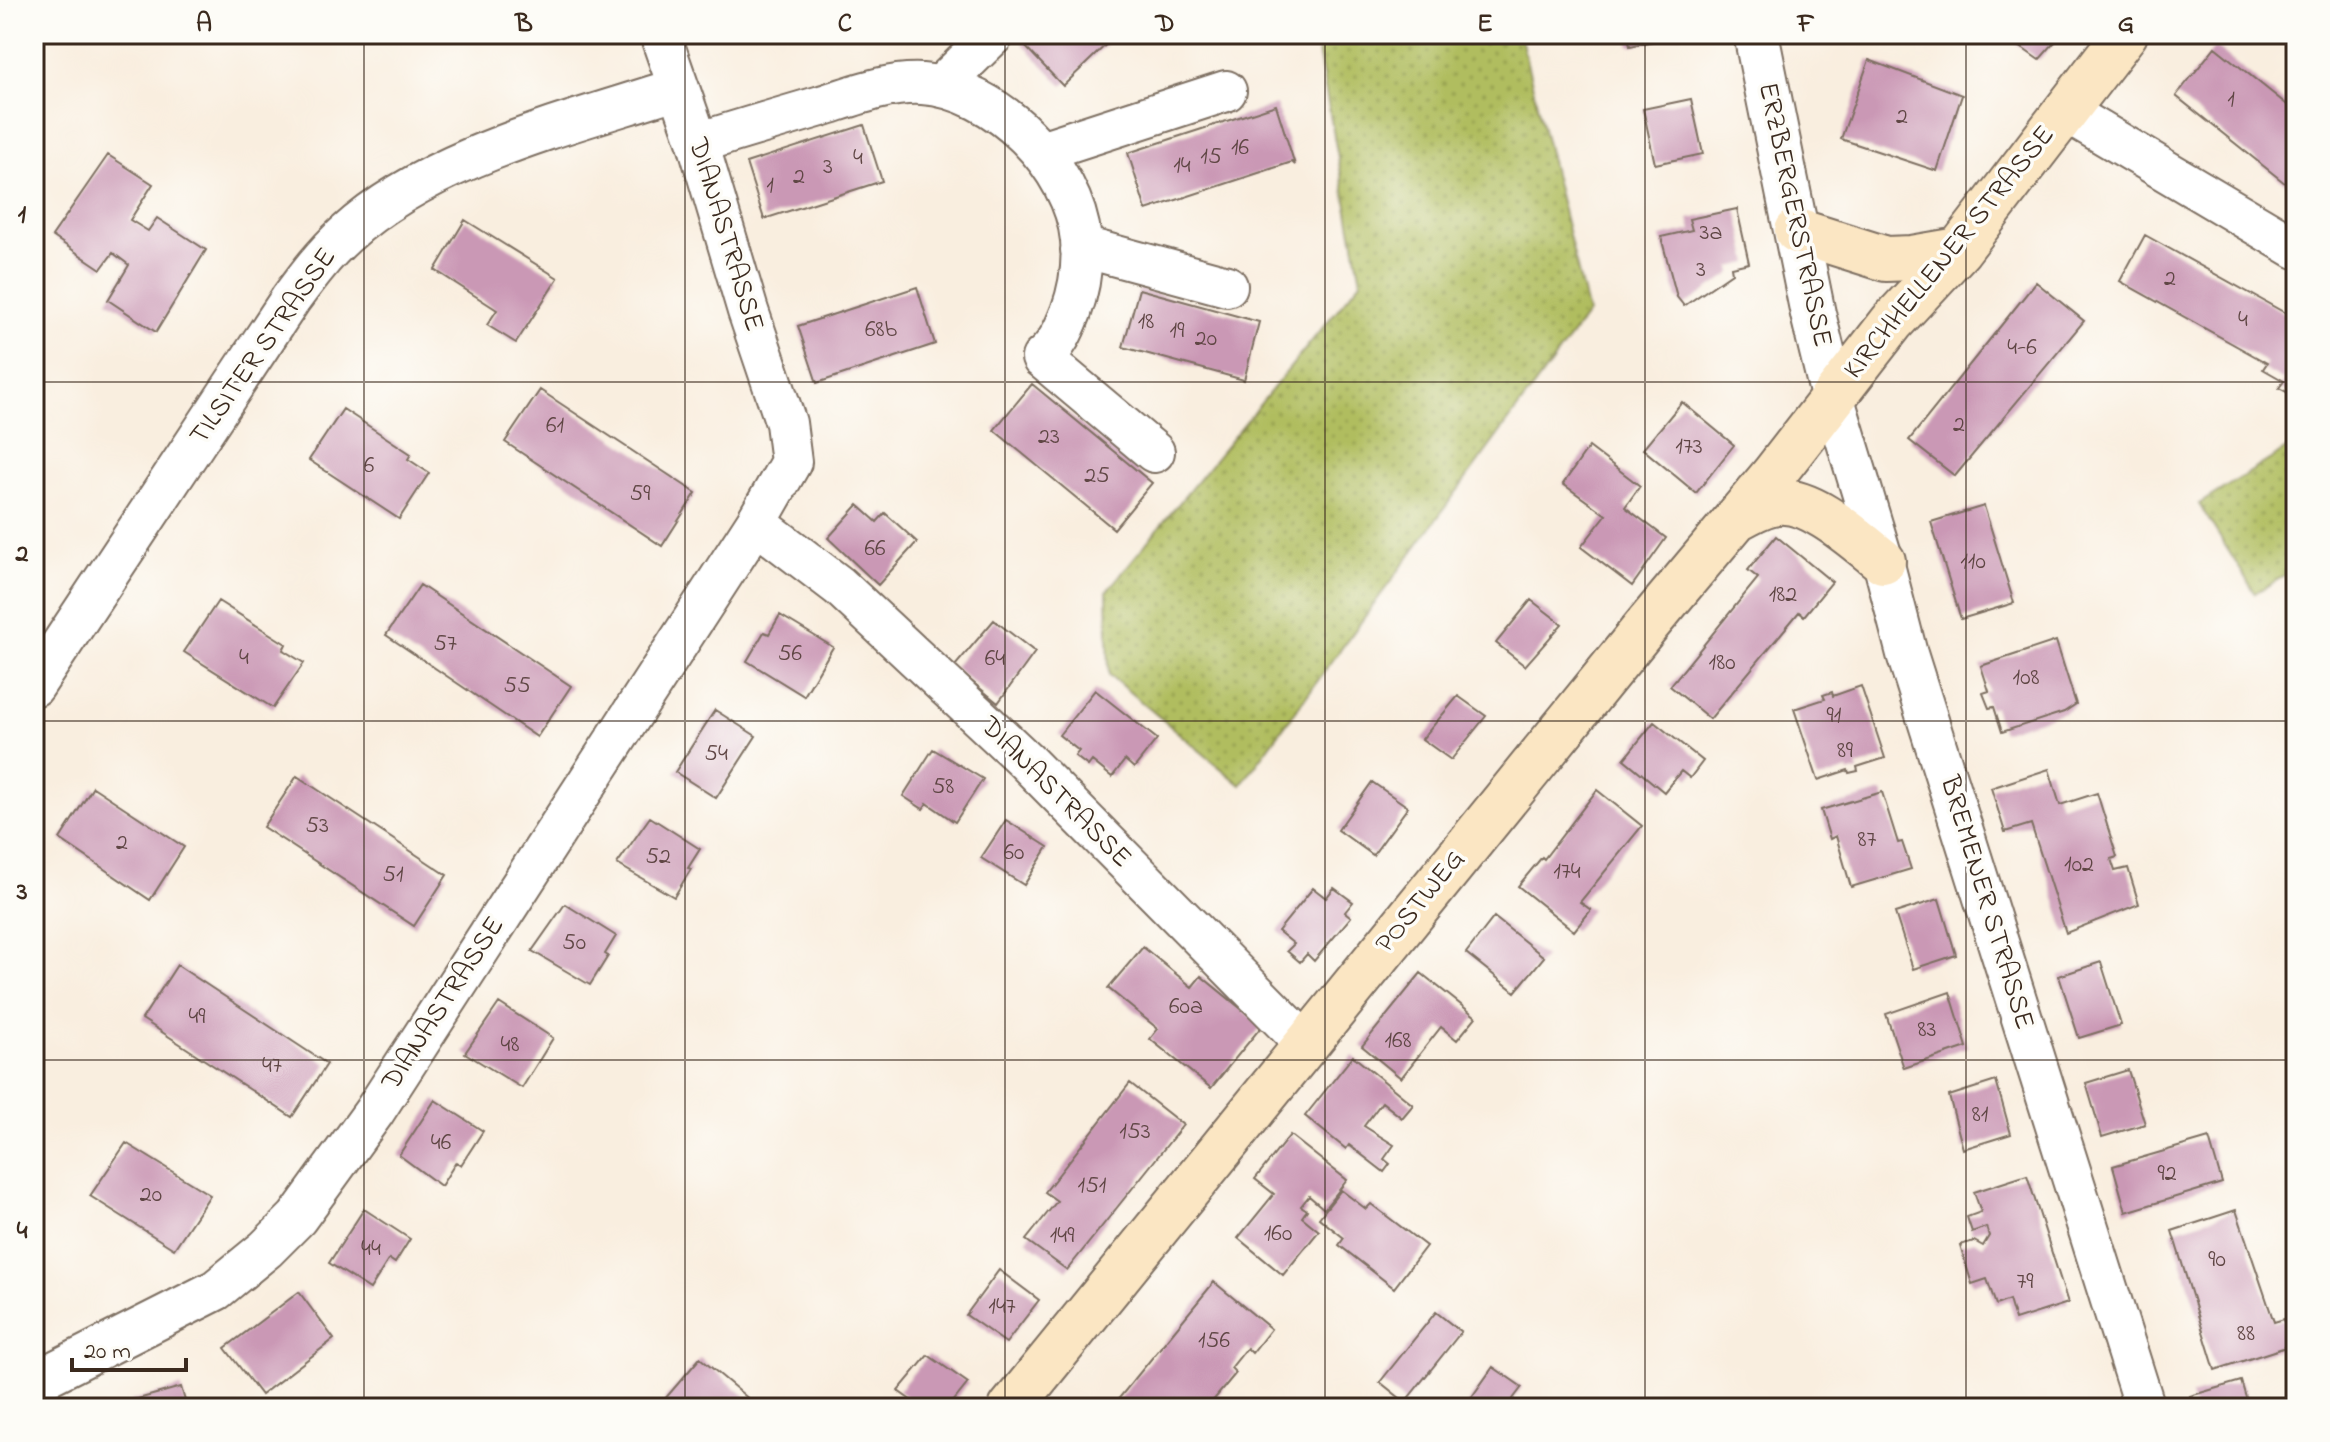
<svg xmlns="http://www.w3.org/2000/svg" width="2330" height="1442" font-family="'Indie Flower',sans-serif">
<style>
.grass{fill:url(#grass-dots);stroke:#76743e;stroke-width:2}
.building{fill:#ca98b5}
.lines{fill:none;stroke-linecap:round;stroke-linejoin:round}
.minor-casing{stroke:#7e6f62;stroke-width:44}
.tertiary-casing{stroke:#7e6f62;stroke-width:48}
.secondary-casing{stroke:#7e6f62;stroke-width:48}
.minor{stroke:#fff;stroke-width:40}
.tertiary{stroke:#fff;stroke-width:44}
.secondary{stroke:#fbe6c3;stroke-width:44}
.grid{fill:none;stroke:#3b2a1e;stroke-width:2;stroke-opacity:0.55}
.labels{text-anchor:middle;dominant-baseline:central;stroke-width:7;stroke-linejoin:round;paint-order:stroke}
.number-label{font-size:24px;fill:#5f4644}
.street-label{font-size:28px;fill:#3b2a1e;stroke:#fdfcf7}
.neatline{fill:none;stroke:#3b2a1e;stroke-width:3}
.grid-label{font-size:26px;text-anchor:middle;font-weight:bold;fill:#3b2a1e}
</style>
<defs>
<pattern id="grass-dots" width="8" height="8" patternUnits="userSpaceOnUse" patternTransform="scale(2)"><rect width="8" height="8" fill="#b0bd5f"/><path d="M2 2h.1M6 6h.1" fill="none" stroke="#909a4e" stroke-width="1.8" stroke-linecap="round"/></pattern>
</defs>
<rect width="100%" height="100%" fill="#fdfcf7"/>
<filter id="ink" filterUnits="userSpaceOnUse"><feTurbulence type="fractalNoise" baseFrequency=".0125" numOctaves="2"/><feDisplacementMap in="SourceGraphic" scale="16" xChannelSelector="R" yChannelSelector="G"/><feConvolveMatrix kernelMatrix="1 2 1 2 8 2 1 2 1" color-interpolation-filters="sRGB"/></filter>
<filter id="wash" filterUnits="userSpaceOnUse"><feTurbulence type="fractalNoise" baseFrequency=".006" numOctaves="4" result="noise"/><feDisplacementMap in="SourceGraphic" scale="32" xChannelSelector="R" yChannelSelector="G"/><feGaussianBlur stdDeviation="1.8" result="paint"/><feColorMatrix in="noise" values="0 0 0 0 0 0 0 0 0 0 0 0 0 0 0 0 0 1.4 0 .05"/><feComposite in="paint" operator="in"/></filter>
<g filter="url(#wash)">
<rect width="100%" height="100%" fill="#f9eedf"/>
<path class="grass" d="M 1315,34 L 1520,34 L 1588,313 L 1241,785 L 1109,675 L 1107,591 L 1361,281 Z
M 2296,443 L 2296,569 L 2255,593 L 2199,504 Z"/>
<g id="blocks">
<path class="building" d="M 1031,34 L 1117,34 L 1063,86 L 1022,43 Z
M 1628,34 L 1681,34 L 1681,35 L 1630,46 Z
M 2002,34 L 2062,34 L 2039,60 Z
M 2215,47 L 2296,112 L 2296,192 L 2176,96 Z
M 1869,60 L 1962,95 L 1937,171 L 1841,139 Z
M 1691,99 L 1703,154 L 1655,164 L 1643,109 Z
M 1276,105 L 1295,165 L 1292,162 L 1146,210 L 1128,153 Z
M 864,125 L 882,181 L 764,219 L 746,163 Z
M 108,155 L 153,184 L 130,220 L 148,231 L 157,218 L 206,250 L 156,332 L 108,300 L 129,265 L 113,253 L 101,269 L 52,236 Z
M 1737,209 L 1749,263 L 1731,267 L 1732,273 L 1684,306 L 1677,297 L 1661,237 L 1692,230 L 1689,219 Z
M 465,220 L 558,278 L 516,343 L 487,325 L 497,310 L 435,270 Z
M 2145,235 L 2296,319 L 2296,397 L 2279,388 L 2284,381 L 2263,369 L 2267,363 L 2120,281 Z
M 2036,282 L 2084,321 L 1955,476 L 1909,440 Z
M 917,287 L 935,344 L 817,383 L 798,326 Z
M 1139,289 L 1259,322 L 1244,380 L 1123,347 Z
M 1032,384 L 1152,483 L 1114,529 L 994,430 Z
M 540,390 L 696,493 L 662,546 L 505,442 Z
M 1682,402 L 1734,445 L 1696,493 L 1643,449 Z
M 343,409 L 411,454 L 408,459 L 429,473 L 399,519 L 309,460 Z
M 1589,447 L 1640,486 L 1625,507 L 1666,538 L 1632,586 L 1581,547 L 1606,515 L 1563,484 Z
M 858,505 L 877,522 L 885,513 L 917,542 L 878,585 L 828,538 Z
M 1984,506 L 2014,603 L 1961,619 L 1931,522 Z
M 1776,536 L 1832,582 L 1804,616 L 1799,612 L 1710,719 L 1670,686 L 1758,578 L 1748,570 Z
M 420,585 L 571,686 L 537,737 L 386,635 Z
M 1531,600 L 1562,624 L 1525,666 L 1496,643 Z
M 218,601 L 286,644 L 283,650 L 304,663 L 273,708 L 184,652 Z
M 780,615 L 833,647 L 804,696 L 747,661 L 764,632 L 769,634 Z
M 994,620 L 1035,652 L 998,703 L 954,667 Z
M 2056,641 L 2076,704 L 2064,712 L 2002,732 L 1994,707 L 1989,708 L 1983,693 L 1989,691 L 1981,666 Z
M 1861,686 L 1885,758 L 1857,767 L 1858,771 L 1849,773 L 1848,770 L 1818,780 L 1794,709 L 1825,699 L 1823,695 L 1832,692 L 1833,696 Z
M 1095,690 L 1157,739 L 1134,768 L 1125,760 L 1112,777 L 1092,761 L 1088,766 L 1075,756 L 1079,751 L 1059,735 Z
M 1458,696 L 1486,716 L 1451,760 L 1422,739 Z
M 715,710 L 756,736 L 716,798 L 675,772 Z
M 1654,722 L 1703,761 L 1690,778 L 1681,771 L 1664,792 L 1624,759 Z
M 933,749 L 983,779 L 955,822 L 927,803 L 923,809 L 903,796 Z
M 2049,769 L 2060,805 L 2097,793 L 2117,857 L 2111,859 L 2115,871 L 2128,868 L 2139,904 L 2066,933 L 2031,824 L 2005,832 L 1991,788 Z
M 297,776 L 447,875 L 414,926 L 263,827 Z
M 1372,782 L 1408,807 L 1373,855 L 1338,830 Z
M 93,787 L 184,847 L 150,900 L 60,839 Z
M 1597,790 L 1642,826 L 1580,902 L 1591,910 L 1574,931 L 1518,886 L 1542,857 L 1544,859 Z
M 1882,792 L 1898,843 L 1902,842 L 1911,869 L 1851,887 L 1836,836 L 1830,839 L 1821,810 Z
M 650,817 L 700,849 L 688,868 L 691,869 L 674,897 L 617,864 Z
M 1006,820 L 1048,847 L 1024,885 L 981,858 Z
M 1313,888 L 1326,898 L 1334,888 L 1353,902 L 1345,912 L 1351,917 L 1314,961 L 1307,954 L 1300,962 L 1287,951 L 1294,944 L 1278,931 Z
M 1939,899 L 1956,955 L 1913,969 L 1895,913 Z
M 565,904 L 616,936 L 605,954 L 608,956 L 590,985 L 532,951 Z
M 1494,917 L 1544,957 L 1515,992 L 1466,953 Z
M 1143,947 L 1192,987 L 1201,976 L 1262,1026 L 1211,1088 L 1150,1039 L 1158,1029 L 1108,988 Z
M 2101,962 L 2121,1025 L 2079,1038 L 2059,976 Z
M 177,965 L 327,1064 L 292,1117 L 142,1019 Z
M 1421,973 L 1476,1017 L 1457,1040 L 1441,1027 L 1401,1078 L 1362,1046 Z
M 1950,992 L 1967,1047 L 1904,1068 L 1886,1014 Z
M 499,1003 L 553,1038 L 522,1088 L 465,1053 Z
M 1353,1056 L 1413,1105 L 1402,1118 L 1382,1102 L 1364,1126 L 1394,1145 L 1384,1159 L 1390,1164 L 1384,1172 L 1349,1145 L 1346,1149 L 1305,1116 Z
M 2128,1070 L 2145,1124 L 2102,1137 L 2086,1083 Z
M 1996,1081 L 2011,1134 L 1963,1149 L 1949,1096 Z
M 1130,1083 L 1183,1125 L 1067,1270 L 1026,1240 L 1057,1201 L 1045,1192 Z
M 435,1100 L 483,1131 L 461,1165 L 456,1162 L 441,1186 L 399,1155 Z
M 1290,1135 L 1347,1180 L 1324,1209 L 1309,1196 L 1301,1206 L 1307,1210 L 1302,1217 L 1319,1231 L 1283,1275 L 1238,1238 L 1274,1194 L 1255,1179 Z
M 2209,1138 L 2222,1183 L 2126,1212 L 2113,1166 Z
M 126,1143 L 210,1195 L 174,1249 L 90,1196 Z
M 2027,1175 L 2068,1303 L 2015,1320 L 2009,1300 L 1996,1305 L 1987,1279 L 1972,1284 L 1960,1245 L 1974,1241 L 1983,1246 L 1989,1236 L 1986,1227 L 1972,1232 L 1967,1217 L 1981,1212 L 1974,1192 Z
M 1341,1190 L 1366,1209 L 1371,1204 L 1426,1246 L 1394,1288 L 1339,1245 L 1344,1238 L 1319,1218 Z
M 364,1209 L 410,1239 L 395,1263 L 389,1259 L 370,1289 L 329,1263 Z
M 2236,1210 L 2274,1322 L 2284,1319 L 2292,1345 L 2215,1370 L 2172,1231 Z
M 999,1270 L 1039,1300 L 1006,1343 L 966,1315 Z
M 1214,1282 L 1271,1329 L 1252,1353 L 1247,1348 L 1231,1368 L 1236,1373 L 1207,1408 L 1111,1408 Z
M 299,1292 L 334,1339 L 261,1395 L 225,1348 Z
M 1436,1312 L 1461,1332 L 1405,1402 L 1380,1382 Z
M 928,1355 L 968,1383 L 948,1408 L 922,1408 L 898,1391 Z
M 700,1358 L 756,1405 L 753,1408 L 673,1408 L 664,1400 Z
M 1493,1367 L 1522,1387 L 1506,1408 L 1464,1408 Z
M 2241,1381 L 2249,1408 L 2193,1408 L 2190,1396 Z
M 181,1387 L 187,1408 L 133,1408 L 131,1401 Z"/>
</g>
</g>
<g filter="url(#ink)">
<use href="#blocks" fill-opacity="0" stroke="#7e6f62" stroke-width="2"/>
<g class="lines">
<defs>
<path id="minor" d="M 941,86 L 994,34
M 2065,111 L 2296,248
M 698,143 C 739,130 780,118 821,106 C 853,96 888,82 922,84 C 996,88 1074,167 1081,240 C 1083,264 1079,290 1071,312 C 1064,330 1057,346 1042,358 L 1154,452
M 1041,151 L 1226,91
M 1081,250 L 1098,251 L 1227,286
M 1833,396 L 1883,561 L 1907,654 L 2145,1408
M 756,523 L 839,586 L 1024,759 L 1306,1044
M 34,686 L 290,300 C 307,277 324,254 345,235 C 431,156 569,124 678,88
M 34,1382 L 216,1290 L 266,1249 L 297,1218 L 374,1112 L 756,523 L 791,462 L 786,423 L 748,311 L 698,143 L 660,34"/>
<path id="tertiary" d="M 1756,34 L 1813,314 L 1833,396"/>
<path id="secondary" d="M 1797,231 L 1886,259 L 1912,258 L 1959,250
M 1737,518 C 1750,512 1763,503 1778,502 C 1813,499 1856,540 1883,561
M 1011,1408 L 1647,625 L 1773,475 L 1892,322 L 1959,250 L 2125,34"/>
</defs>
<use href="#minor" class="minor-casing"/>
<use href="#tertiary" class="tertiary-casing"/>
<use href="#secondary" class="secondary-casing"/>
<use href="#minor" class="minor"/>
<use href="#tertiary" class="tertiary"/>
<use href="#secondary" class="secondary"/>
</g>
</g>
<path class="grid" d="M 364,34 L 364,1408M 685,34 L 685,1408M 1005,34 L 1005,1408M 1325,34 L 1325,1408M 1645,34 L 1645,1408M 1966,34 L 1966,1408M 34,382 L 2296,382M 34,721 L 2296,721M 34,1060 L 2296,1060"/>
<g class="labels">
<g class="number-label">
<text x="2231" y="100">1</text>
<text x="1902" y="117">2</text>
<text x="1240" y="148">16</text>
<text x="1211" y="157">15</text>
<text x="858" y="158">4</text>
<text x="1182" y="166">14</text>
<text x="828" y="167">3</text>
<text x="799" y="177">2</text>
<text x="770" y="186">1</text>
<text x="1711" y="233">3a</text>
<text x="1701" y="270">3</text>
<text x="2170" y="279">2</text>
<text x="2243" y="320">4</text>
<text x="1146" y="322">18</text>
<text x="881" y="330">68b</text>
<text x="1177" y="331">19</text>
<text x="1206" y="339">20</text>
<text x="2022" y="348">4-6</text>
<text x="1959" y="425">2</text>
<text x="555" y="426">61</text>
<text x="1049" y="437">23</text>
<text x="1689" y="447">173</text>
<text x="369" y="466">6</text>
<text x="1097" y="476">25</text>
<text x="640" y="494">59</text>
<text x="875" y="549">66</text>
<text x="1973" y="562">110</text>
<text x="1783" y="595">182</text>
<text x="445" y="644">57</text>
<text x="790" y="654">56</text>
<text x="244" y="658">4</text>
<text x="995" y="659">64</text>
<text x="1722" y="663">180</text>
<text x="2026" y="678">108</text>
<text x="517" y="686">55</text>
<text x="1834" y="716">91</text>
<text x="1845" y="751">89</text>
<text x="716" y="754">54</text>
<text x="943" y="787">58</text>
<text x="317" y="826">53</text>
<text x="1867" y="840">87</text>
<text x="122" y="843">2</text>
<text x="1014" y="853">60</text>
<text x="658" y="857">52</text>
<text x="2079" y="865">102</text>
<text x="1567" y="872">174</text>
<text x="393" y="875">51</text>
<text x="574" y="943">50</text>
<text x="1186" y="1007">60a</text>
<text x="197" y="1017">49</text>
<text x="1927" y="1030">83</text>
<text x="1398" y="1041">168</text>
<text x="510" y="1045">48</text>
<text x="272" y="1066">47</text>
<text x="1980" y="1115">81</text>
<text x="1135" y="1132">153</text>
<text x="441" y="1143">46</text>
<text x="2167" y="1174">92</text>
<text x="1092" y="1186">151</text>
<text x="151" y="1195">20</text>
<text x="1278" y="1234">160</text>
<text x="1062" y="1236">149</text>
<text x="371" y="1249">44</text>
<text x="2217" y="1260">90</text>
<text x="2025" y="1282">79</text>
<text x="1002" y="1307">147</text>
<text x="2246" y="1334">88</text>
<text x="1214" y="1341">156</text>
</g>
<g class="street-label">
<text transform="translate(1794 215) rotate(78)">ERZBERGERSTRASSE</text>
<text transform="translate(725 235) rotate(73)">DIANASTRASSE</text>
<text transform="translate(1950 253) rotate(-51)">KIRCHHELLENER STRASSE</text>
<text transform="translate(264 347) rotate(-55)">TILSITER STRASSE</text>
<text transform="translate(1055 793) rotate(45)">DIANASTRASSE</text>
<text transform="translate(1421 902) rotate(-51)">POSTWEG</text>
<text transform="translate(1986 903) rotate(73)">BREMENER STRASSE</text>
<text transform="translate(444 1004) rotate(-57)">DIANASTRASSE</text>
</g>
</g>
<rect width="2330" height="1442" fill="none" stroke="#fdfcf7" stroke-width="88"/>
<path d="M72 1358v12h114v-12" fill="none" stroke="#3b2a1e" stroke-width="4"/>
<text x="84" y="1358" font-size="24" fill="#3b2a1e" stroke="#fdfcf7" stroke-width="6" paint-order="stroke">20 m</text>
<rect x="44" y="44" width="2242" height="1354" class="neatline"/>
<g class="grid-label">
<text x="204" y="31">A</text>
<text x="524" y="31">B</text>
<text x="845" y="31">C</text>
<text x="1165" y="31">D</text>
<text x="1485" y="31">E</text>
<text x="1806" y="31">F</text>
<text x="2126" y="31">G</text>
<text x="22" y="222">1</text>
<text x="22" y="561">2</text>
<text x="22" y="899">3</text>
<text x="22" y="1238">4</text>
</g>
</svg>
